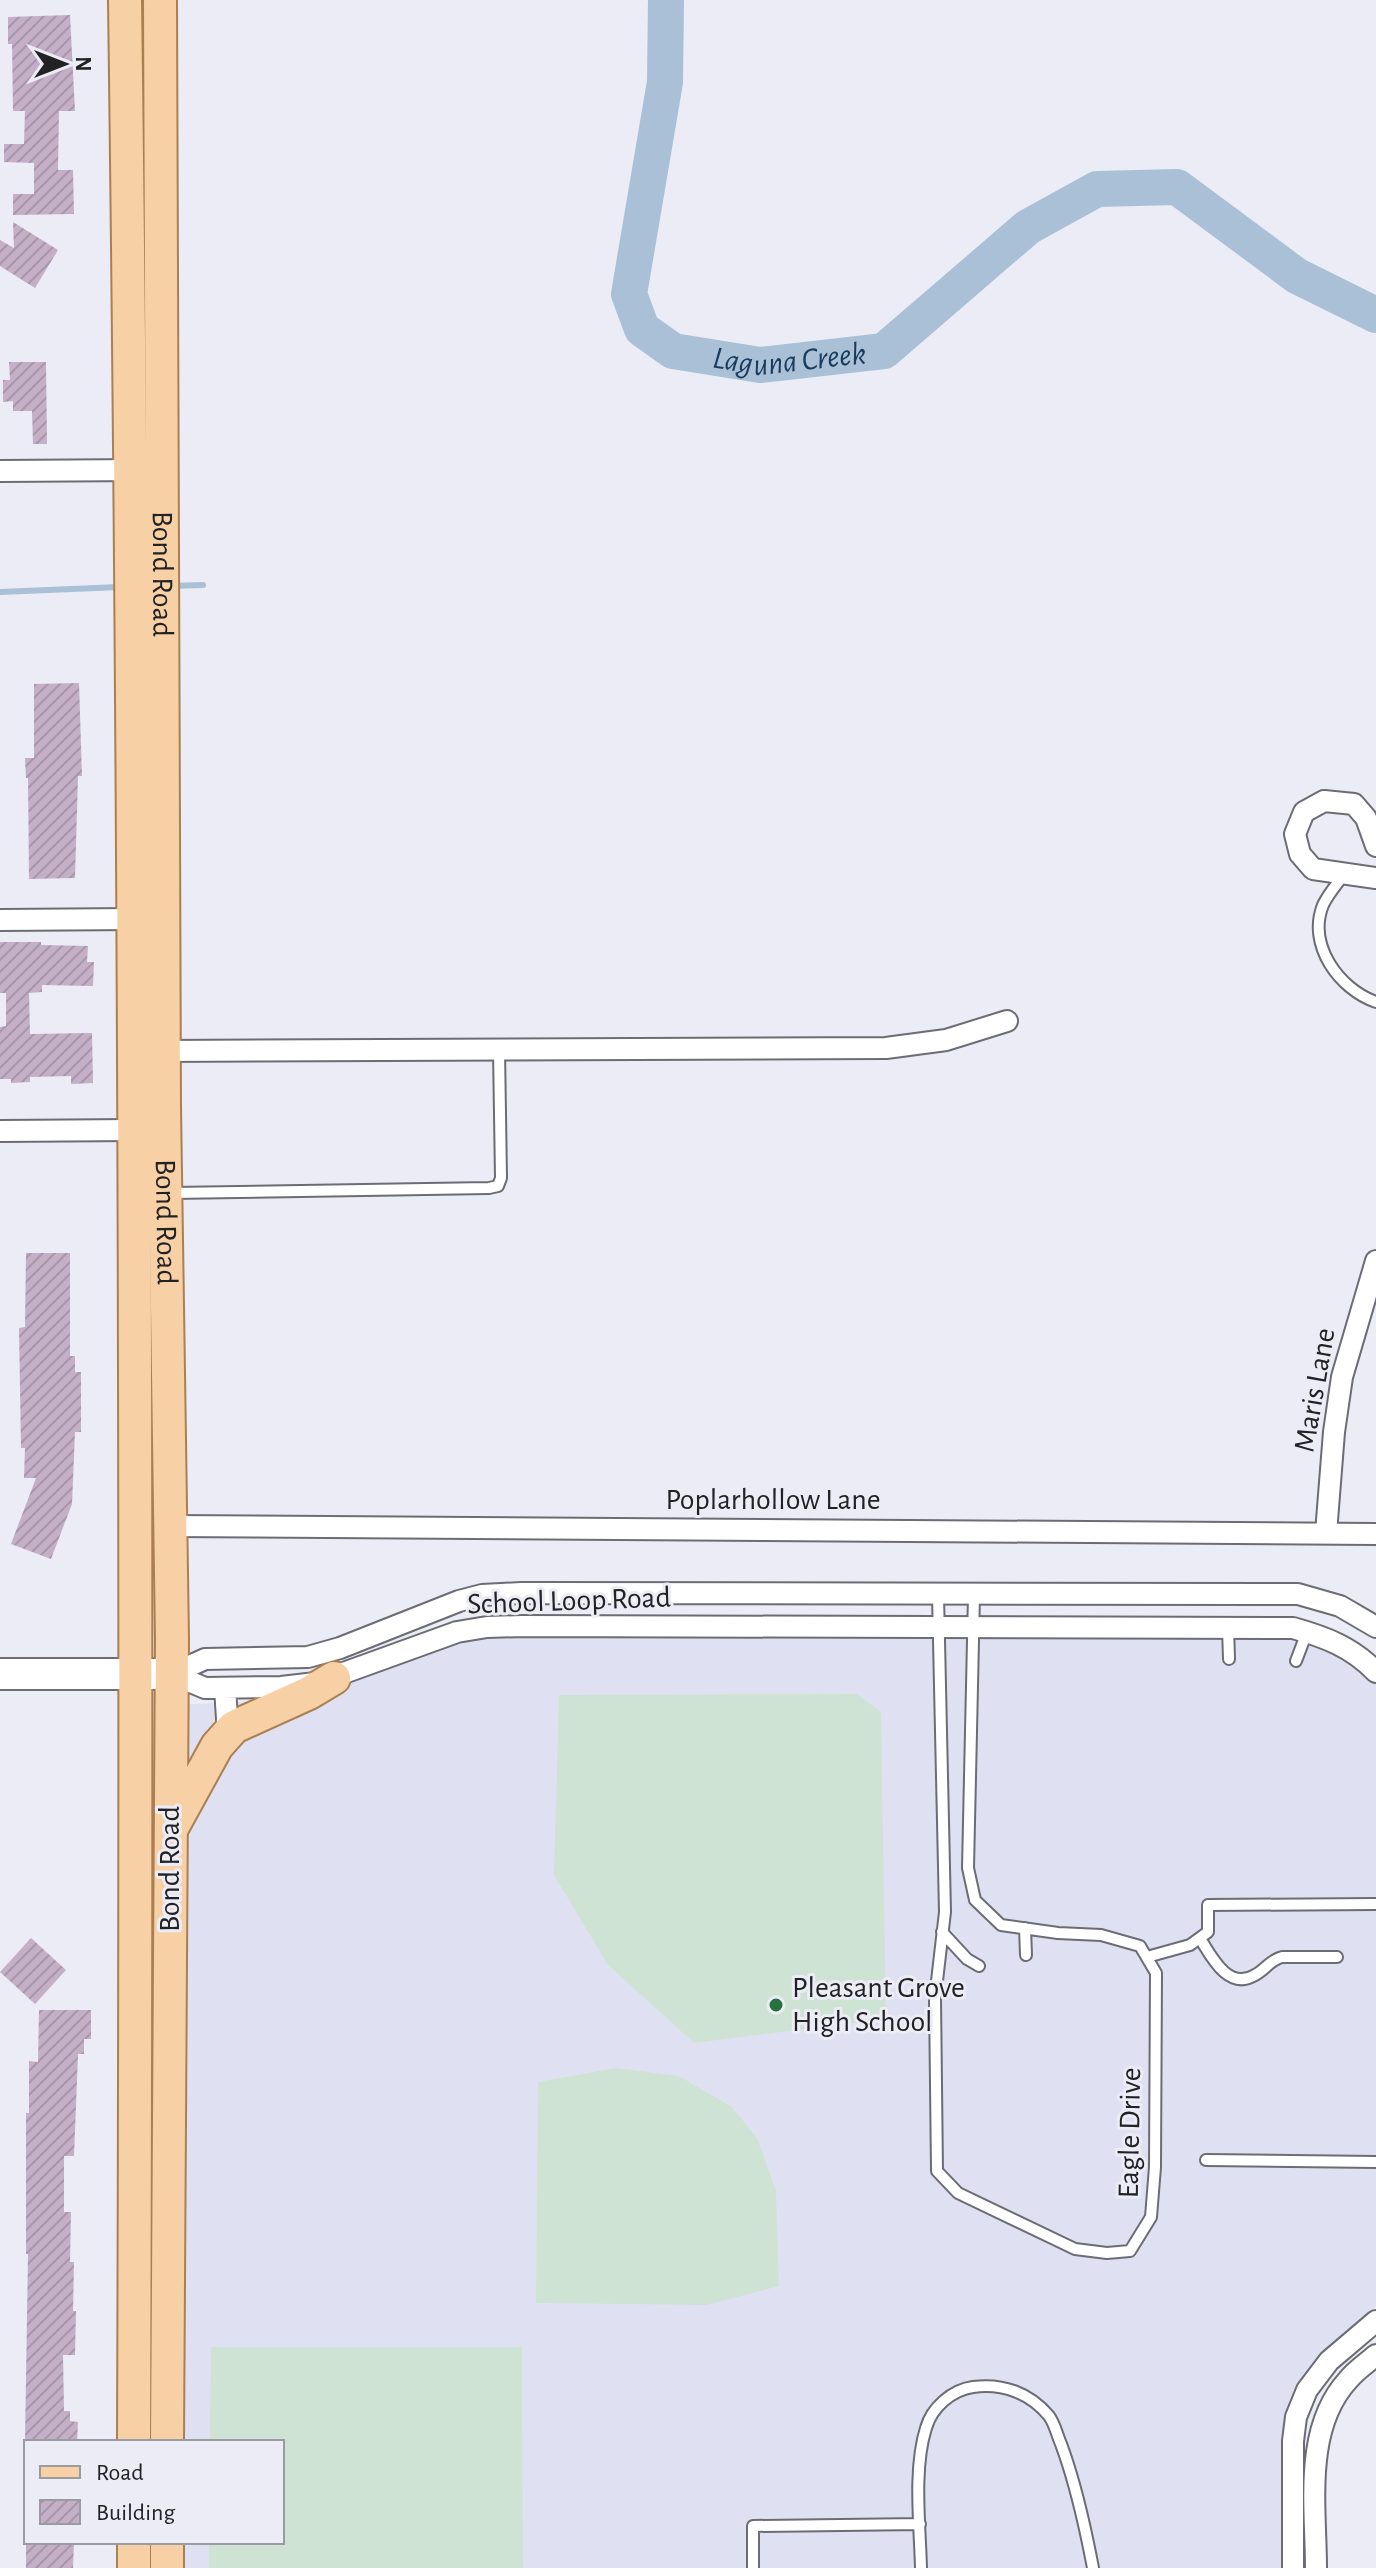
<svg xmlns="http://www.w3.org/2000/svg" width="1376" height="2568" font-family="'Alegreya Sans',sans-serif">
<style>
.built{fill:#dfe1f2}
.pitch{fill:#cfe3d4}
.lines{fill:none;stroke-linecap:round;stroke-linejoin:round}
.stream{stroke:#aac0d7;stroke-width:6}
.river{stroke:#aac0d7;stroke-width:36}
.building{fill:url(#building-hatch)}
.lane-casing{stroke:#6b6c74;stroke-width:14}
.street-casing{stroke:#6b6c74;stroke-width:24}
.secondary-casing{stroke:#6b6c74;stroke-width:34}
.primary-casing{stroke:#aa7f52;stroke-width:36}
.lane{stroke:#fff;stroke-width:10}
.street{stroke:#fff;stroke-width:20}
.secondary{stroke:#fff;stroke-width:30}
.primary{stroke:#f8d0a6;stroke-width:32}
.poi-dot{fill:#28723f;stroke:#ebecf5;stroke-width:3}
.labels{text-anchor:middle;dominant-baseline:central;stroke-width:6;stroke-linejoin:round;paint-order:stroke}
.street-label{font-size:30px;fill:#222225;stroke:#ebecf5}
.poi-label{font-size:30px;fill:#222225;stroke:#ebecf5;text-anchor:start}
.water-label{font-size:32px;font-style:italic;fill:#193c5d;stroke:#ebecf5}
</style>
<defs>
<pattern id="building-hatch" width="6" height="6" patternUnits="userSpaceOnUse" patternTransform="scale(2)"><rect width="6" height="6" fill="#c4afc7"/><path d="M-1 1l2-2M0 6l6-6M5 7l2-2" fill="none" stroke="#a896ab"/></pattern>
</defs>
<rect width="100%" height="100%" fill="#ebecf5"/>
<path class="built" d="M 547,1630 L 1319,1638 L 1376,1675 L 1376,2306 L 1287,2415 L 1285,2568 L 179,2568 L 179,2542 L 282,2542 L 282,2442 L 179,2442 L 175,1705 L 301,1699 L 460,1638 Z"/>
<path class="pitch" d="M 857,1694 L 881,1712 L 886,2019 L 694,2043 L 608,1965 L 554,1875 L 559,1695 Z
M 616,2068 L 679,2076 L 732,2107 L 757,2138 L 776,2191 L 779,2286 L 707,2305 L 536,2303 L 538,2082 Z
M 211,2347 L 522,2347 L 523,2568 L 209,2568 L 209,2542 L 282,2542 L 282,2442 L 210,2442 Z"/>
<g class="lines">
<path class="stream" d="M 171,586 L 203,585
M 0,592 L 120,587"/>
<path class="river" id="s1" d="M 666,0 L 665,82 L 629,294 L 642,329 L 673,351 L 760,365 L 884,351 L 1028,227 L 1097,189 L 1177,187 L 1297,276 L 1376,315"/>
</g>
<path class="building" d="M 70,15 L 75,111 L 59,111 L 58,170 L 73,170 L 74,214 L 13,215 L 13,194 L 34,194 L 34,163 L 4,162 L 4,144 L 24,144 L 25,111 L 13,111 L 12,44 L 8,44 L 8,17 Z
M 13,222 L 58,250 L 35,288 L 0,266 L 0,240 L 14,248 Z
M 9,362 L 46,362 L 47,444 L 33,444 L 32,411 L 13,411 L 13,401 L 3,402 L 3,380 L 10,380 Z
M 79,683 L 82,776 L 78,776 L 75,878 L 29,879 L 28,778 L 26,778 L 25,758 L 34,758 L 34,684 Z
M 0,942 L 41,942 L 41,945 L 88,946 L 87,962 L 94,962 L 93,986 L 42,985 L 42,992 L 29,993 L 30,1034 L 92,1033 L 93,1083 L 71,1084 L 71,1076 L 30,1077 L 30,1082 L 11,1083 L 11,1079 L 0,1079 L 0,1027 L 6,1026 L 6,993 L 0,993 Z
M 26,1253 L 70,1253 L 70,1356 L 75,1356 L 75,1372 L 81,1372 L 81,1432 L 75,1432 L 72,1504 L 51,1559 L 11,1544 L 36,1478 L 24,1478 L 25,1448 L 21,1448 L 19,1328 L 25,1327 Z
M 31,1938 L 66,1970 L 35,2004 L 0,1972 Z
M 39,2010 L 91,2010 L 91,2039 L 84,2039 L 84,2054 L 78,2054 L 74,2156 L 64,2156 L 64,2212 L 71,2212 L 70,2262 L 74,2262 L 73,2311 L 76,2311 L 75,2355 L 63,2355 L 64,2411 L 70,2411 L 70,2421 L 78,2422 L 77,2442 L 25,2442 L 28,2254 L 26,2254 L 26,2113 L 29,2113 L 29,2061 L 38,2062 Z
M 26,2542 L 74,2542 L 73,2568 L 26,2568 Z"/>
<g class="lines">
<defs>
<path id="lane" d="M 1345,873 C 1338,883 1328,894 1323,905 C 1307,945 1339,989 1376,1002
M 171,1193 L 489,1188 L 498,1186 L 501,1178 L 499,1050
M 938,1595 L 945,1912 L 935,1998 L 937,2171 L 958,2193 L 1075,2249 L 1107,2253 L 1130,2251 L 1151,2217 L 1155,2167 L 1156,1973 L 1140,1946 L 1101,1935 L 1058,1933 L 1001,1925 L 975,1900 L 968,1868 L 974,1595
M 1228,1627 L 1229,1659
M 1296,1661 L 1307,1632
M 1025,1928 L 1026,1955
M 942,1932 L 967,1959 L 979,1966
M 1201,1940 C 1212,1958 1229,1991 1255,1975 C 1266,1969 1270,1960 1282,1957 L 1337,1957
M 1147,1957 L 1190,1945 L 1208,1932 L 1208,1905 L 1376,1904
M 1206,2160 L 1376,2162
M 753,2568 L 753,2526 L 920,2524
M 921,2568 C 920,2526 913,2469 926,2428 C 932,2407 952,2390 973,2387 C 1003,2383 1030,2393 1049,2416 C 1055,2424 1057,2435 1061,2444 C 1076,2484 1085,2526 1093,2568"/>
<path id="street" d="M 0,471 L 142,470
M 1376,846 L 1366,818 L 1354,804 L 1324,801 L 1304,812 L 1295,834 L 1300,854 L 1313,869 L 1376,878
M 0,920 L 135,919
M 163,1051 L 886,1048 L 946,1040 L 1007,1021
M 0,1131 L 135,1130
M 169,1526 L 1376,1534
M 1326,1533 L 1334,1432 L 1342,1377 L 1376,1261
M 172,1674 L 205,1688 L 281,1687 L 316,1683 L 457,1632 L 487,1627 L 522,1626 L 1293,1628 C 1325,1637 1352,1647 1376,1672
M 172,1674 L 205,1659 L 308,1657 L 340,1648 L 459,1601 L 482,1595 L 521,1593 L 1298,1594 L 1340,1606 L 1376,1627
M 225,1688 L 228,1734
M 1293,2568 L 1293,2441 L 1296,2417 L 1307,2390 L 1329,2361 L 1376,2321
M 1316,2568 C 1316,2507 1303,2429 1348,2380 C 1356,2370 1367,2363 1376,2355"/>
<path id="secondary" d="M 0,1674 L 172,1674"/>
<g id="primary">
<path d="M 125,0 C 136,814 137,1628 134,2442"/>
<path id="s2" d="M 160,0 L 164,1106 L 172,1640 L 167,2442"/>
<path d="M 173,1826 L 217,1746 L 234,1727 L 309,1693 L 334,1678"/>
<path d="M 134,2568 L 134,2542"/>
<path d="M 167,2568 L 167,2542"/>
</g>
</defs>
<use href="#lane" class="lane-casing"/>
<use href="#street" class="street-casing"/>
<use href="#secondary" class="secondary-casing"/>
<use href="#primary" class="primary-casing"/>
<use href="#lane" class="lane"/>
<use href="#street" class="street"/>
<use href="#secondary" class="secondary"/>
<use href="#primary" class="primary"/>
</g>
<circle class="poi-dot" cx="776" cy="2005" r="8"/>
<g class="labels">
<g class="street-label">
<text stroke="none"><textPath href="#s2" startOffset="574">Bond Road</textPath></text>
<text stroke="none"><textPath href="#s2" startOffset="1222">Bond Road</textPath></text>
<text transform="translate(1315 1390) rotate(-80)">Maris Lane</text>
<text x="773" y="1500">Poplarhollow Lane</text>
<text transform="translate(569 1601) rotate(-2)">School Loop Road</text>
<text transform="translate(170 1869) rotate(-90)">Bond Road</text>
<text transform="translate(1130 2133) rotate(-89)">Eagle Drive</text>
</g>
<g class="poi-label">
<text x="792" y="1988">Pleasant Grove<tspan x="792" dy="34">High School</tspan></text>
</g>
<g class="water-label">
<text stroke="none"><textPath href="#s1" startOffset="490">Laguna Creek</textPath></text>
</g>
</g>
<rect x="24" y="2440" width="260" height="104" fill="#ebecf5" stroke="#9b9ba2" stroke-width="2"/>
<rect x="40" y="2466" width="40" height="12" fill="#f8d0a6" stroke="#9b9ba2" stroke-width="2"/>
<text x="96" y="2480" font-size="24" fill="#222225">Road</text>
<rect x="40" y="2500" width="40" height="24" fill="url(#building-hatch)" stroke="#9b9ba2" stroke-width="2"/>
<text x="96" y="2520" font-size="24" fill="#222225">Building</text>
<g transform="translate(64 64) rotate(90)" stroke="#ebecf5" stroke-width="6" paint-order="stroke">
<path d="M0-6L14 30L0 20L-14 30Z" fill="#222225"/>
<text y="-12" font-size="22" font-weight="bold" text-anchor="middle" fill="#222225">N</text>
</g>
</svg>
